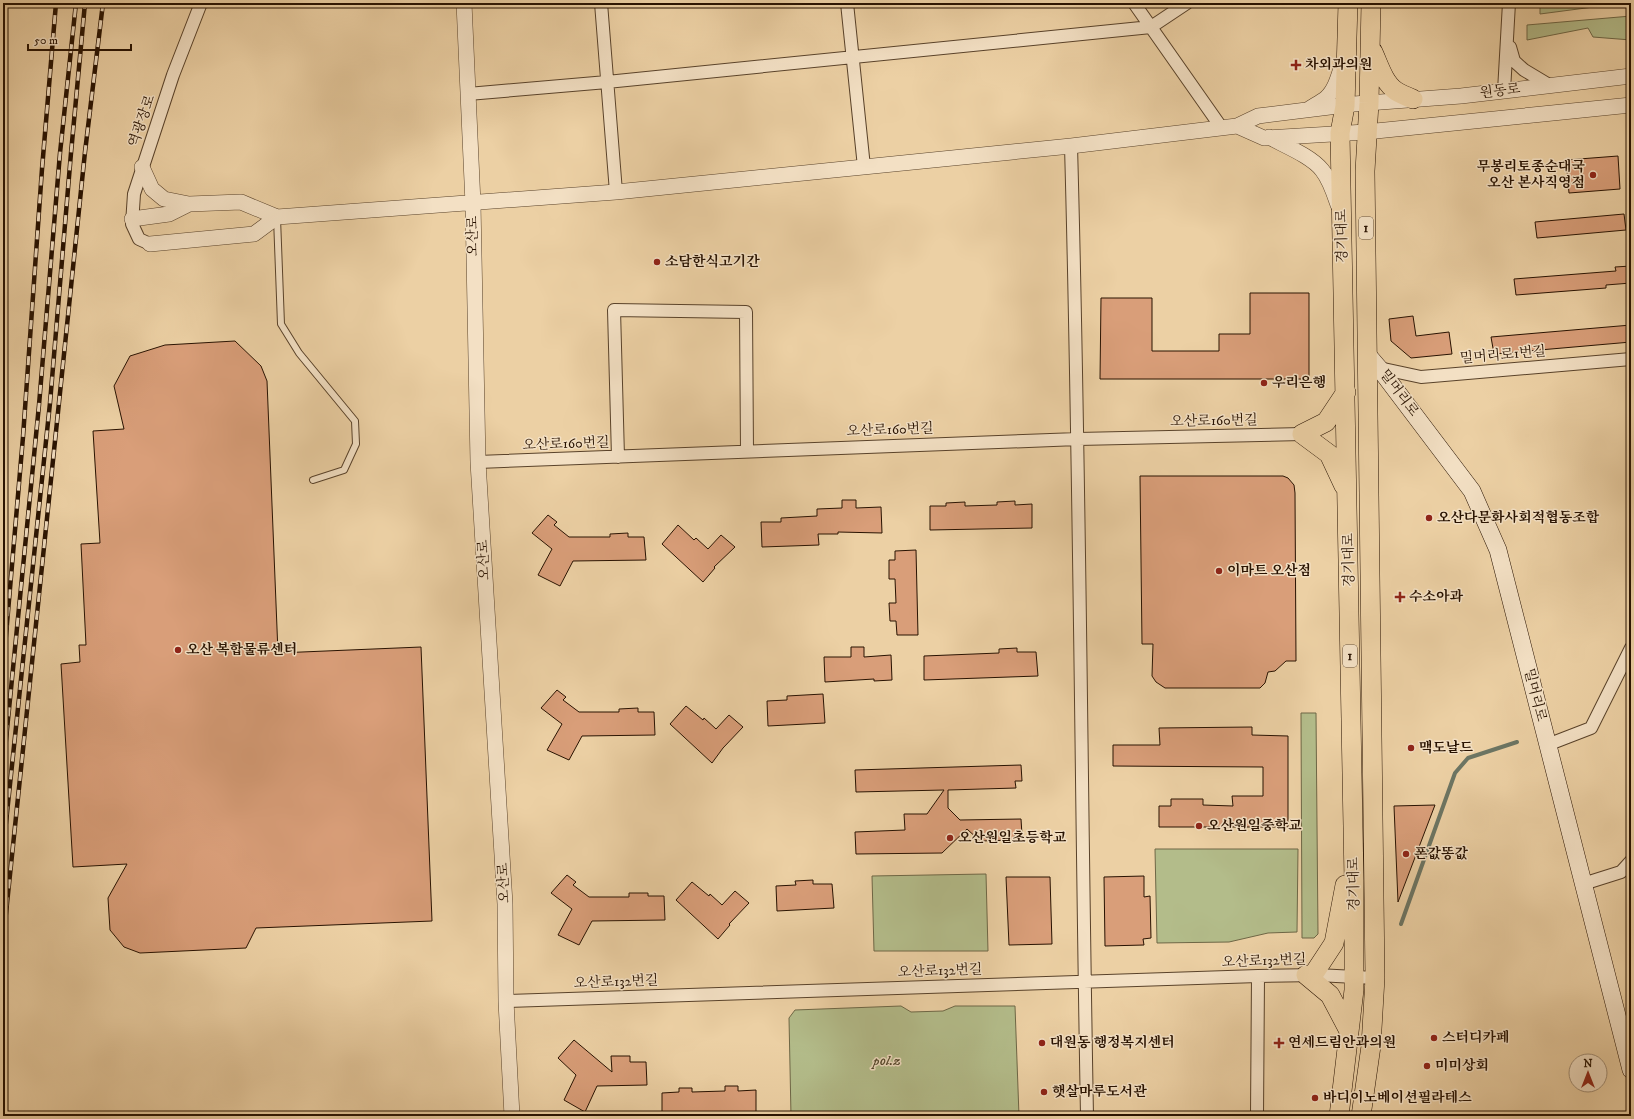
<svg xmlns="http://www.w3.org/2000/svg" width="1634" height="1119" font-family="'IM FELL DW Pica','Noto Serif KR',serif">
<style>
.green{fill:#b3bc8a;stroke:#6e6746}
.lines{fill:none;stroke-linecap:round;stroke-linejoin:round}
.stream{stroke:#6c7563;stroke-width:4}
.building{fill:#d99e79;stroke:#281201}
.service-casing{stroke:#59422a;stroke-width:8}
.minor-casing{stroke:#59422a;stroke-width:14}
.tertiary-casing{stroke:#59422a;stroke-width:16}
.secondary-casing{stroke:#281201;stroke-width:18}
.primary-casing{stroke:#281201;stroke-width:20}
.service{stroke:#f3e0c4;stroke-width:6}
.minor{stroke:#f3e0c4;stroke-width:12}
.tertiary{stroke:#f3e0c4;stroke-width:15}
.secondary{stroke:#f3e0c4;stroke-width:17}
.primary{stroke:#ecd0a4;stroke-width:19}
.rail-casing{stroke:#281201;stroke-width:4.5}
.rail{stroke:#f3e0c4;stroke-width:3;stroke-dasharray:9;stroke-linecap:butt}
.poi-dot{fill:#8f2418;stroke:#f3e0c4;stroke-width:1.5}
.labels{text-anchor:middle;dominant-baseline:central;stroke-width:3;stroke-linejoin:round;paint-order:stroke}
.shield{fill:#f3e0c4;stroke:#65503c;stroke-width:1}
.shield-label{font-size:13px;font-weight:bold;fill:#281201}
.poi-label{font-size:14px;font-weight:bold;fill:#281201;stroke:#f3e0c4;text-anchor:start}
.street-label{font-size:14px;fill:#281201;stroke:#f3e0c4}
.park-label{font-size:14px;font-style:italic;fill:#52452a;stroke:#f3e0c4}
</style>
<rect width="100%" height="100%" fill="#ecd0a4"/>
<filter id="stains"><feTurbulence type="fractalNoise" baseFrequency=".005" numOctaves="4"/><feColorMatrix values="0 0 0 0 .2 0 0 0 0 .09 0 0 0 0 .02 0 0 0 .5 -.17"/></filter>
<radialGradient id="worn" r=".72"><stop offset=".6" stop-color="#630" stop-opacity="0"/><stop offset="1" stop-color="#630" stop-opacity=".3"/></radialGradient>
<path class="green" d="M 1540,3 L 1624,3 L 1540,14 Z
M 1631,16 L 1631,40 L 1593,37 L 1588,28 L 1527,40 L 1527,25 Z
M 1301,713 L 1316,713 L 1318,934 L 1314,938 L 1302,938 Z
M 1155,849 L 1298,849 L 1297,932 L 1268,933 L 1229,942 L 1157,943 Z
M 986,874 L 988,951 L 874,951 L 872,876 Z
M 901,1006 L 911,1012 L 943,1011 L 955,1006 L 1015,1006 L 1019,1116 L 791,1116 L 789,1018 L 795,1010 Z"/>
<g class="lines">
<path class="stream" d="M 1401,924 L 1455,773 L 1468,758 L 1517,742"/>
</g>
<path class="building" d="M 1618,156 L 1620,189 L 1569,193 L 1566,160 Z
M 1624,214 L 1626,230 L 1537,238 L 1535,222 Z
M 1631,266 L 1631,283 L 1606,285 L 1606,288 L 1516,295 L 1514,279 L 1616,271 L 1615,267 Z
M 1250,293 L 1309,293 L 1309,379 L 1100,379 L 1101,298 L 1152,298 L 1152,351 L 1219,351 L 1219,334 L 1250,334 Z
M 1413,316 L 1416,336 L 1449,332 L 1452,354 L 1411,358 L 1391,341 L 1389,319 Z
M 1631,325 L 1631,342 L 1494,354 L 1491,337 Z
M 235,341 L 261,366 L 267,381 L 278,653 L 421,647 L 432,921 L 256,928 L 246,948 L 140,953 L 124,947 L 110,930 L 108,898 L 127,864 L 73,867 L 61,664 L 80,662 L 79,645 L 86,645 L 81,544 L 100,543 L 93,431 L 124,429 L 114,386 L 130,356 L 165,345 Z
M 1140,476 L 1283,476 L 1288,478 L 1294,485 L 1295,493 L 1296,661 L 1286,661 L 1275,671 L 1268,672 L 1265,683 L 1260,688 L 1165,688 L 1156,682 L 1152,676 L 1153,644 L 1142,644 Z
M 842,500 L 856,500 L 856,508 L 881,507 L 882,533 L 838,532 L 838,534 L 818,534 L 819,545 L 762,547 L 761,522 L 781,522 L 781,518 L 817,516 L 817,509 L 842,508 Z
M 1015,501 L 1015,505 L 1032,504 L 1032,528 L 930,530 L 930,506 L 946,506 L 946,503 L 965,502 L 965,506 L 997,505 L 997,502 Z
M 548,515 L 557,522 L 554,525 L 569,537 L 610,537 L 610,534 L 628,533 L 628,537 L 644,537 L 646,560 L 573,561 L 560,586 L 538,575 L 552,549 L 532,533 Z
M 678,525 L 694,540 L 696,538 L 708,549 L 721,535 L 735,547 L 714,567 L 715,568 L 703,582 L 662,544 Z
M 916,550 L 918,635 L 897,635 L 896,621 L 890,621 L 889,603 L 896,603 L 895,579 L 889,579 L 889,560 L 895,560 L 895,551 Z
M 851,647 L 864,647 L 864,657 L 891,655 L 892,680 L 874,681 L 874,679 L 825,682 L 824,657 L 851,657 Z
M 1017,648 L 1017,652 L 1036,652 L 1038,676 L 924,680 L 924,656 L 999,653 L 999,649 Z
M 557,690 L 566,697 L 563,700 L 579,712 L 619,712 L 619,709 L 638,708 L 638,712 L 654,712 L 655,735 L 582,736 L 569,760 L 547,750 L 562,724 L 541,708 Z
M 823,694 L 825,723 L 768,726 L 767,701 L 787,700 L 787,696 Z
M 686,706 L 703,720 L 704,718 L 716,729 L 729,715 L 743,727 L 723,748 L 712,763 L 670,724 Z
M 1252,727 L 1252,735 L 1288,736 L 1288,827 L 1159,827 L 1159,806 L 1171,806 L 1171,799 L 1203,799 L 1203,805 L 1233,806 L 1232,796 L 1263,796 L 1263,767 L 1113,766 L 1113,745 L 1160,745 L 1159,728 Z
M 1021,765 L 1022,781 L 1015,781 L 1016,788 L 948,790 L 948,808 L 960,820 L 1021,819 L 1022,835 L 1014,836 L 1015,840 L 980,841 L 967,829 L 942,853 L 856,854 L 855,832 L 905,830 L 904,814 L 927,814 L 944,790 L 856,792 L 855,770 Z
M 1435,805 L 1398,902 L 1394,806 Z
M 567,875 L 576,882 L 573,885 L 589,897 L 629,897 L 629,893 L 648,893 L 648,896 L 664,896 L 665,920 L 592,921 L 579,945 L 558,935 L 572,909 L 551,893 Z
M 1144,876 L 1144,897 L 1150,896 L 1151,938 L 1143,939 L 1144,945 L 1105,946 L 1104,877 Z
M 1006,877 L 1050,877 L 1052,944 L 1009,945 Z
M 813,880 L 813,884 L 832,884 L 834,908 L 777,911 L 776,886 L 796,885 L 795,881 Z
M 692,882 L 709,896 L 710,894 L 722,905 L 735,891 L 749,903 L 729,924 L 730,925 L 718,939 L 676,900 Z
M 574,1040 L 612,1072 L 611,1056 L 630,1056 L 630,1062 L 646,1062 L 647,1085 L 597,1086 L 585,1112 L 564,1100 L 576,1075 L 558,1058 Z
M 725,1086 L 738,1086 L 738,1091 L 756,1090 L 756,1115 L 662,1116 L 662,1093 L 679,1092 L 679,1088 L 692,1088 L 692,1092 L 725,1091 Z"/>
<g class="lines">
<defs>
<path id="service" d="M 277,218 L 281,324 L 299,353 L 355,421 L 356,444 L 344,470 L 313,480"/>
<path id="minor" d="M 601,3 L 616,192
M 847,3 L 864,167
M 1134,3 L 1221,127
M 1510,47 L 1514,61 L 1524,70 L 1549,85
M 1504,91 L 1509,3
M 468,94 L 607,82 L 1151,27 L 1187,3
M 1071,146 C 1080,469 1081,793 1087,1116
M 150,244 L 139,239 L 132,224 L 134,194 L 173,75 L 201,3
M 1379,368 L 1421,377 L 1631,359
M 618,457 L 614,310 L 746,312 L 747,451
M 478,462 L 1078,439 L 1302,434
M 1547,745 L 1591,728 L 1631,648
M 1583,884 L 1621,872 L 1631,861
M 506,1001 L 1258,976 L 1317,975 L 1375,978
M 1257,1116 L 1258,976"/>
<path id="tertiary" d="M 464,3 L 473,204 L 478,462 L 505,904 L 506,1001 L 512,1116
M 1309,109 C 1315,105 1321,102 1326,98 C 1336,89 1339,74 1343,62
M 1237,126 L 1264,138 L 1366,132 L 1631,105
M 1269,137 C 1285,146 1311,156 1322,170 C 1330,180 1334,193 1338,205
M 142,167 L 152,189 L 164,199 L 189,204 L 241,202 L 277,217 L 616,192 L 1071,146 L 1237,126 L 1258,116 L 1354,104 L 1461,96 L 1631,76
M 132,219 L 169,214 L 189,204
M 150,244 L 254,234 L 277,217"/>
<path id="secondary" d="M 1367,354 L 1379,368 L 1472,491 L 1498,550 L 1631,1070"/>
<path id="primary" d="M 1373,52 C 1379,65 1384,83 1396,91 C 1401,94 1408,97 1413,99
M 1344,486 L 1329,454 L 1302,434 L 1326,422 L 1346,392
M 1306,975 L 1330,995 L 1349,1031
M 1313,975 L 1334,943 L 1345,885
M 1339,1116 L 1354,990 L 1354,880 L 1340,133 L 1345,106 L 1348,3
M 1361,1116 L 1371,1046 L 1375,978 L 1365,171 L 1369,103 L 1371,3"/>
</defs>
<use href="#service" class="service-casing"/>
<use href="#minor" class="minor-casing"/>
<use href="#tertiary" class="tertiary-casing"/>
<use href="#secondary" class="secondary-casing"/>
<use href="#primary" class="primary-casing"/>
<use href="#service" class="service"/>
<use href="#minor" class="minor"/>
<use href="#tertiary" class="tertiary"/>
<use href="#secondary" class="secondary"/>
<use href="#primary" class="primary"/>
<defs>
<path id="rail" d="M 3,670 L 23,437 L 42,169 L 56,3
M 3,770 L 39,405 L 60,153 L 76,3
M 3,851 L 50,403 L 71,153 L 85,3
M 3,942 L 85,152 L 103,3"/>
</defs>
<use href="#rail" class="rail-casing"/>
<use href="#rail" class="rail"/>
</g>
<g class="poi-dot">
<path d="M1294 59h4v4h4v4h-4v4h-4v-4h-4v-4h4z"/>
<circle cx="1593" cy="175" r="4"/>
<circle cx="657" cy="262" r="4"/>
<circle cx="1264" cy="383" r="4"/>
<circle cx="1429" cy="518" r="4"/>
<circle cx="1219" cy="571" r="4"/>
<path d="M1398 591h4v4h4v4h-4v4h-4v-4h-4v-4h4z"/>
<circle cx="178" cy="650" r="4"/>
<circle cx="1411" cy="748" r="4"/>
<circle cx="1199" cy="826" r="4"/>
<circle cx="950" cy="838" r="4"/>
<circle cx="1406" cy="854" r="4"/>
<circle cx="1434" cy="1038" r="4"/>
<circle cx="1042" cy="1043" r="4"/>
<path d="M1277 1037h4v4h4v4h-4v4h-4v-4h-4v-4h4z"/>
<circle cx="1427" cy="1066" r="4"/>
<circle cx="1044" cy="1092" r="4"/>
<circle cx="1315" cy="1098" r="4"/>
</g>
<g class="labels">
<g class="shield">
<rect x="1359" y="217" width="14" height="22" rx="3"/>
<rect x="1343" y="645" width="14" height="22" rx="3"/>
</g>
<g class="shield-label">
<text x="1366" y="228">1</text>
<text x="1350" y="656">1</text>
</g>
<g class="poi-label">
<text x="1305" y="65">차외과의원</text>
<text x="1585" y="167" text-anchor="end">무봉리토종순대국<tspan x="1585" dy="16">오산 본사직영점</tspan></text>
<text x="665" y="262">소담한식고기간</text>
<text x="1272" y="383">우리은행</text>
<text x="1437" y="518">오산다문화사회적협동조합</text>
<text x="1227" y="571">이마트 오산점</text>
<text x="1409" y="597">수소아과</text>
<text x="186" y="650">오산 복합물류센터</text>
<text x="1419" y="748">맥도날드</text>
<text x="1207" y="826">오산원일중학교</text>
<text x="958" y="838">오산원일초등학교</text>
<text x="1414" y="854">폰값똥값</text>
<text x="1442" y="1038">스터디카페</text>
<text x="1050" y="1043">대원동 행정복지센터</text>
<text x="1288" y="1043">연세드림안과의원</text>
<text x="1435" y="1066">미미상회</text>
<text x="1052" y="1092">햇살마루도서관</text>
<text x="1323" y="1098">바디이노베이션필라테스</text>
</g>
<g class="street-label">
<text transform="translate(1500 91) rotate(-7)">원동로</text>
<text transform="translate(142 121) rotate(-71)">역광장로</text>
<text transform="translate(473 236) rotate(-91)">오산로</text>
<text transform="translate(1342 236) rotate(-91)">경기대로</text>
<text transform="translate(1503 355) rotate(-5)">밀머리로1번길</text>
<text transform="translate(1399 393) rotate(53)">밀머리로</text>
<text transform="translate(1214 421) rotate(-1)">오산로160번길</text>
<text transform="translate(890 430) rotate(-2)">오산로160번길</text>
<text transform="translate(566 444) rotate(-2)">오산로160번길</text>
<text transform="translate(484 560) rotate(-93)">오산로</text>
<text transform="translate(1349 560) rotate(-91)">경기대로</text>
<text transform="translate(1535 695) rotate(76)">밀머리로</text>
<text transform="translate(504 883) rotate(-93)">오산로</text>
<text transform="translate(1354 884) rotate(-91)">경기대로</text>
<text transform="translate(1264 961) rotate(-2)">오산로132번길</text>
<text transform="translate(940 971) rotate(-2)">오산로132번길</text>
<text transform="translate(616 982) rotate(-2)">오산로132번길</text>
</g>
<g class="park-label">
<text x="887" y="1061">p0l.z</text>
</g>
</g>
<rect width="1634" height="1119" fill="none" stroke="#ecd0a4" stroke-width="16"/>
<rect x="4" y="4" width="1626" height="1111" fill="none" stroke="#281201" stroke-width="2"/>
<rect x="8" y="8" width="1618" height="1103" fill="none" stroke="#281201"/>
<g transform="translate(1588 1073)"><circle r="19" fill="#f3e0c4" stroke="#a28e76"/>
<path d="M0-3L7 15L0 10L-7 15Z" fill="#8f2418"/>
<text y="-6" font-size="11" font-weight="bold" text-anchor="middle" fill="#281201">N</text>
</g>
<path d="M28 44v6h103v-6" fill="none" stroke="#281201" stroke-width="2"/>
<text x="34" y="44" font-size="12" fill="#281201" stroke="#f3e0c4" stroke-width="3" paint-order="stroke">50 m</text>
<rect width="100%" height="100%" filter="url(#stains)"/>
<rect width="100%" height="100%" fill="url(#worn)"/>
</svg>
